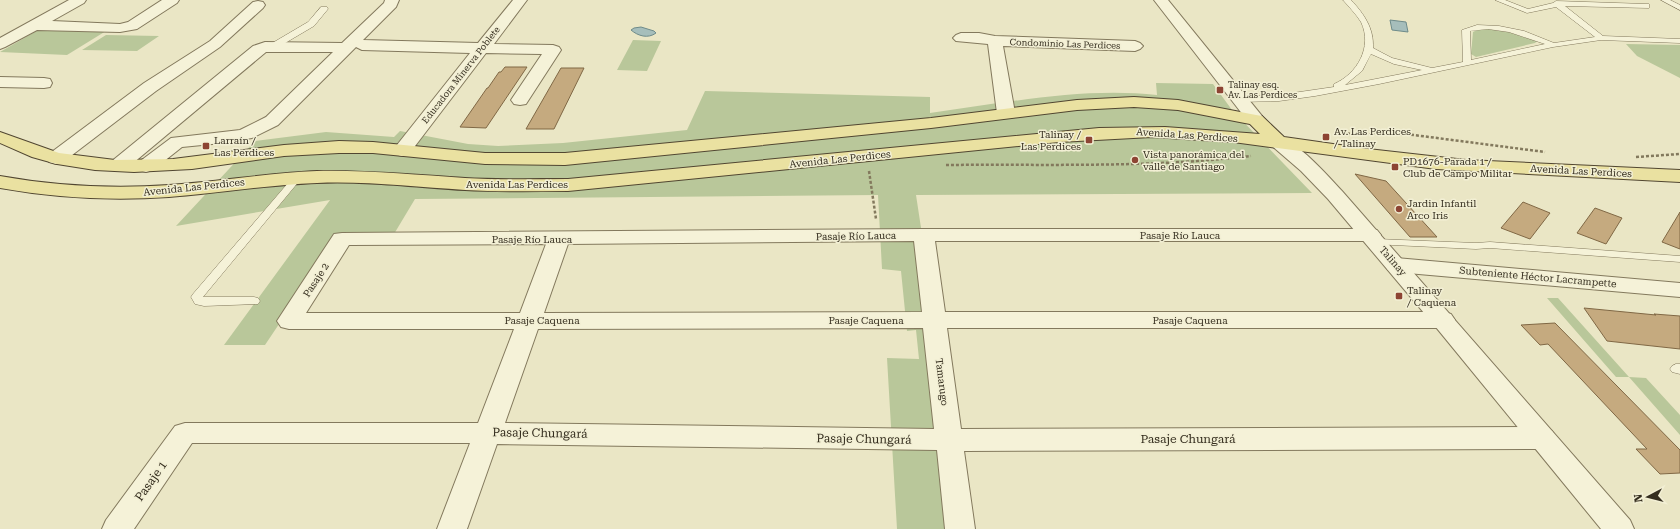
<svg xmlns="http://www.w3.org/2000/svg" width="1680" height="529" font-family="'Roboto Serif',serif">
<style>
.green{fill:#b9c79a}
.water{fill:#a6bebb;stroke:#6e8b8a}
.building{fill:#c5aa7f;stroke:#806845}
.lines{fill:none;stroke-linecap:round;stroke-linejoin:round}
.service-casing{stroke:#83795d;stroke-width:1}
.minor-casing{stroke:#83795d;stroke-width:2}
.tertiary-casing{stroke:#83795d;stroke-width:2}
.primary-casing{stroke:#514631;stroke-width:2}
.path-far1{stroke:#83795d;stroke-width:2;stroke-dasharray:2 1.5;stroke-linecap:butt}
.path{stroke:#83795d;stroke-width:2.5;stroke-dasharray:3 2;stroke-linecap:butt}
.service{fill:#f5f2d8;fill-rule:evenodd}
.minor{fill:#f5f2d8;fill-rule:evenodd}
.tertiary{fill:#f5f2d8;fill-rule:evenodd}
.primary{fill:#eae1a1;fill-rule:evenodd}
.poi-dot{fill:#8d4433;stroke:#f2efd4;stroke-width:1.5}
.labels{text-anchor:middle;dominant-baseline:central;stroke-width:3;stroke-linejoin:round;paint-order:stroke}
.far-street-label{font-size:9px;fill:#352e1f;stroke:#f2efd4}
.far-poi-label{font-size:9px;fill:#352e1f;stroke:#f2efd4;text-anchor:start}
.poi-label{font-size:10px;fill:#352e1f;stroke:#f2efd4;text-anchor:start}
.street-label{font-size:10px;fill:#352e1f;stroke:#f2efd4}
.near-street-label{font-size:12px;fill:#352e1f;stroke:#f2efd4}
</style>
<rect width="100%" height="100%" fill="#eae6c5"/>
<path class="green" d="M 40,29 L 106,31 L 67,55 L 0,52 Z
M 1488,29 L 1509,32 L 1537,41 L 1535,43 L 1476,57 L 1471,54 L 1473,32 L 1477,30 Z
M 106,35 L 159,36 L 137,51 L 82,50 Z
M 633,40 L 661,41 L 647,71 L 617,70 Z
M 1626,44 L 1680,45 L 1680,78 L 1637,56 Z
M 1156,83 L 1213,84 L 1232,110 L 1312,193 L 916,195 L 967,529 L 897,529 L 887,358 L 919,359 L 916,330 L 907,331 L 901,271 L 882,269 L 878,195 L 415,199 L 394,234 L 338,236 L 265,345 L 224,345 L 330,200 L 176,226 L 255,141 L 326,132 L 394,137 L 400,131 L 468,144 L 498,146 L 563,143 L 687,130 L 705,91 L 930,97 L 930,113 C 1005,103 1081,87 1157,95 Z
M 1547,298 L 1558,298 L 1629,377 L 1646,378 L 1680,415 L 1680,435 L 1629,377 L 1616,377 Z"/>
<path class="water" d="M 1390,20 L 1406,22 L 1408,32 L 1392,30 Z
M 641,27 L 654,31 L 656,33 C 648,39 638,36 631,30 L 634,28 Z"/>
<path class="building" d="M 505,67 L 527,67 L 486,128 L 460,127 L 487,88 L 488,88 L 499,72 L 501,72 Z
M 561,68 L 584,68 L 554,129 L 526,129 Z
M 1355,174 L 1386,181 L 1437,237 L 1410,237 Z
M 1523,202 L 1550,213 L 1530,239 L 1501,228 Z
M 1595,208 L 1622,218 L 1606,244 L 1577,233 Z
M 1680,212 L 1680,249 L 1662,242 Z
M 1584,308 L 1656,315 L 1654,314 L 1680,316 L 1680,349 L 1607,341 Z
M 1555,323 L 1680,450 L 1680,473 L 1660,474 L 1636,449 L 1647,449 L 1548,344 L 1540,345 L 1521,325 Z"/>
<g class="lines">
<defs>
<path id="service" d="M 1343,0 L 1351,0 C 1364,14 1374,28 1373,48 L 1392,58 L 1432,68 L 1463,62 L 1462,30 L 1477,25 L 1499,26 L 1524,31 L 1554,43 L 1595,37 L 1556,7 L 1527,13 L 1495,0 L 1505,0 L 1528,9 L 1553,3 L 1556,1 L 1646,4 L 1649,4 L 1649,8 L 1565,6 L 1603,36 L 1680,39 L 1680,43 L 1601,40 L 1553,47 L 1379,84 L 1315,96 L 1279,101 L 1238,102 L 1237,100 L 1241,97 L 1279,95 L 1334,87 L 1334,84 C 1357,74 1373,47 1361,22 C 1356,14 1349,7 1343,0 ZM 1488,29 L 1509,32 L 1545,44 L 1471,60 L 1470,31 ZM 1371,54 L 1394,64 L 1422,70 L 1345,85 L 1362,71 Z
M 1661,0 L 1670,0 L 1680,5 L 1680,10 Z
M 321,7 L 327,7 L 328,9 L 314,26 L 275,49 L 269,49 L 269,45 L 308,22 Z
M 297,175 L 302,178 L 300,180 L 203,297 L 254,297 L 258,298 L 260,301 L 258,304 L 204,306 L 195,304 L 191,297 L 193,294 L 294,176 Z
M 1376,239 L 1476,243 L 1490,242 L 1680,256 L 1680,262 L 1490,248 L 1476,249 L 1372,244 L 1371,242 Z
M 1676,364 L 1680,364 L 1680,374 L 1672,372 L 1670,369 L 1672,366 Z"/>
<path id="minor" d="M 69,0 L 86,0 L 84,3 L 52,21 L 120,24 L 128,22 L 162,0 L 179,0 L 177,3 L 137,29 L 120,32 L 37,30 L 5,47 L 0,49 L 0,38 Z
M 385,0 L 399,0 L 396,7 L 363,40 L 478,43 L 513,0 L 527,0 L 494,44 L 553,45 L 559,47 L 561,50 L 526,104 L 520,105 L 514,104 L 511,100 L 542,54 L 486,53 L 409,154 L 402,156 L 395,154 L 393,150 L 470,53 L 362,50 L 356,47 L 278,125 L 252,138 L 246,139 L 232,142 L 182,147 L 153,170 L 146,172 L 139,170 L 136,166 L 139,162 L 171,138 L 240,130 L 266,117 L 333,52 L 266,52 L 126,169 L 119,171 L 112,169 L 109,165 L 112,161 L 253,46 L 265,42 L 342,43 L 384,3 Z
M 258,1 L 263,2 L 265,5 L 263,8 L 220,47 L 156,91 L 63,162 L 56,164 L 49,162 L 47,158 L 49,154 L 144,83 L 210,41 L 253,2 Z
M 961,33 L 979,33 L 995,36 L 1135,41 L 1140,43 L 1143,46 L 1140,49 L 1135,51 L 1003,46 L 1015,113 L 1012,117 L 1006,118 L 1000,117 L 997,113 L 988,44 L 956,41 L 953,38 L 956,35 Z
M 0,77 L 44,78 L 50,79 L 52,83 L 50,87 L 44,88 L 0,87 Z
M 924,229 L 1370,229 L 1377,230 L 1381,235 L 1377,240 L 1370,241 L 935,241 L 945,312 L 1443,312 L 1451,314 L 1455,320 L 1451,326 L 1443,328 L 947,328 L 961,429 L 1542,427 L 1552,431 L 1556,438 L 1552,445 L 1542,449 L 964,451 L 975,529 L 945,529 L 937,450 L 497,444 L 467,529 L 437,529 L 470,443 L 192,443 L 134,529 L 102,529 L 106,520 L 175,426 L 185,423 L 478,423 L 514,329 L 289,329 L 281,327 L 277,321 L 334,234 L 342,233 ZM 914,241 L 922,312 L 544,313 L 568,244 ZM 546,244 L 520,313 L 306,313 L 349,245 ZM 923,328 L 934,429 L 505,423 L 538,329 Z
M 1396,258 L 1680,283 L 1680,297 L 1396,272 L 1388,270 L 1385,265 L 1388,260 Z"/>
<path id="tertiary" d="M 1154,0 L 1168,0 L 1262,116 L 1265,120 L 1262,124 L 1256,125 L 1250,124 Z
M 1278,136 C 1297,141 1328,176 1342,191 L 1630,520 L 1634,529 L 1601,529 L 1435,326 L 1328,199 L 1301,171 L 1272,146 L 1269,142 L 1272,138 Z"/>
<path id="primary" d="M 1134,97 L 1178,100 L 1256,115 L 1262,116 L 1284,137 L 1368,149 L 1466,160 L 1680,170 L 1680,182 L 1436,169 L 1233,142 L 1152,137 L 1059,142 L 568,191 C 534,191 499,192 465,190 C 416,187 366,181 317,183 C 267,185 218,193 169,197 C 112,201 56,198 0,188 L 0,176 C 56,186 112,189 169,185 C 218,182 267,173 317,171 C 366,170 416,175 465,178 C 499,180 534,179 568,179 L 1099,128 L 1165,127 L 1260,134 L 1250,124 L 1178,110 L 1134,107 L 1077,110 L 931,128 L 565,165 L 485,164 L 373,153 L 339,153 L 284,156 L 192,169 L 134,172 L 95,170 L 57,164 L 32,157 L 0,143 L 0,132 L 59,153 L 115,160 L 173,159 L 284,145 L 339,141 L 373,142 L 485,153 L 565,153 L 931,118 L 1077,100 Z"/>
</defs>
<use href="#service" class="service-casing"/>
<use href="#minor" class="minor-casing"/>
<use href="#tertiary" class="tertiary-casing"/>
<use href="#primary" class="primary-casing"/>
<path class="path-far1" d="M 1334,133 L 1413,135"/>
<path class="path" d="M 1406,134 L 1545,152
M 1636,157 L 1680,154
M 946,165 C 1047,164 1150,168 1251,156
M 869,171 L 876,219"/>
<use href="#service" class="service"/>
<use href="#minor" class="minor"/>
<use href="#tertiary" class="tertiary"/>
<use href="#primary" class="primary"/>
</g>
<g class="poi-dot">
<rect x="1216" y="86" width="8" height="8" rx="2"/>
<rect x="1322" y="133" width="8" height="8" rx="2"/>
<rect x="1085" y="136" width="8" height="8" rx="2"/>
<rect x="202" y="142" width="8" height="8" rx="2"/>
<circle cx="1135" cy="160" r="4"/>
<rect x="1391" y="163" width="8" height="8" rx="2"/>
<circle cx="1399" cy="209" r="4"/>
<rect x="1395" y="292" width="8" height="8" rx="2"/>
</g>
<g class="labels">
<g class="far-street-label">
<text transform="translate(1065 44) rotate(2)">Condominio Las Perdices</text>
<text transform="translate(461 75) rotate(-52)">Educadora Minerva Poblete</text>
</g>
<g class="far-poi-label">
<text x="1228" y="85">Talinay esq.<tspan x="1228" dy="10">Av. Las Perdices</tspan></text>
</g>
<g class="poi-label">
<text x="1334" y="131">Av. Las Perdices<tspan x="1334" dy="12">/ Talinay</tspan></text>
<text x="1081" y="134" text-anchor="end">Talinay /<tspan x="1081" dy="12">Las Perdices</tspan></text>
<text x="214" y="140">Larraín /<tspan x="214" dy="12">Las Perdices</tspan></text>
<text x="1143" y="154">Vista panorámica del<tspan x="1143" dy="12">valle de Santiago</tspan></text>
<text x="1403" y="161">PD1676-Parada 1 /<tspan x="1403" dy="12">Club de Campo Militar</tspan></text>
<text x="1407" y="203">Jardin Infantil<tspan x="1407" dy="12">Arco Iris</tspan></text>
<text x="1407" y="290">Talinay<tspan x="1407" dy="12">/ Caquena</tspan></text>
</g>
<g class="street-label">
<text transform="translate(1187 135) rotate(4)">Avenida Las Perdices</text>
<text transform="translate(840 159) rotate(-6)">Avenida Las Perdices</text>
<text transform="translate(1581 171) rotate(3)">Avenida Las Perdices</text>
<text x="517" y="184">Avenida Las Perdices</text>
<text transform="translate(194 187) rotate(-6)">Avenida Las Perdices</text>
<text x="1180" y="235">Pasaje Río Lauca</text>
<text transform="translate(856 236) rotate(-1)">Pasaje Río Lauca</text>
<text x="532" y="239">Pasaje Río Lauca</text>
<text transform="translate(1393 261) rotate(49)">Talinay</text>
<text transform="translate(1538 277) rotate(5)">Subteniente Héctor Lacrampette</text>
<text transform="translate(316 280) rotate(-57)">Pasaje 2</text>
<text x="542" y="320">Pasaje Caquena</text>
<text x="866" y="320">Pasaje Caquena</text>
<text x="1190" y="320">Pasaje Caquena</text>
<text transform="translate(942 382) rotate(83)">Tamarugo</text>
</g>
<g class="near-street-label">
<text transform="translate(540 433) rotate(1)">Pasaje Chungará</text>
<text transform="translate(864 439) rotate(1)">Pasaje Chungará</text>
<text x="1188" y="439">Pasaje Chungará</text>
<text transform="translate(151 481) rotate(-55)">Pasaje 1</text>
</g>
</g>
<g transform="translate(1648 497) rotate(263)" stroke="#f2efd4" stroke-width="3" paint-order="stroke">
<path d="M0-3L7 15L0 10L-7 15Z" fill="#352e1f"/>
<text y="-6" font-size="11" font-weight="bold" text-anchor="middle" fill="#352e1f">N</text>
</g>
</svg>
